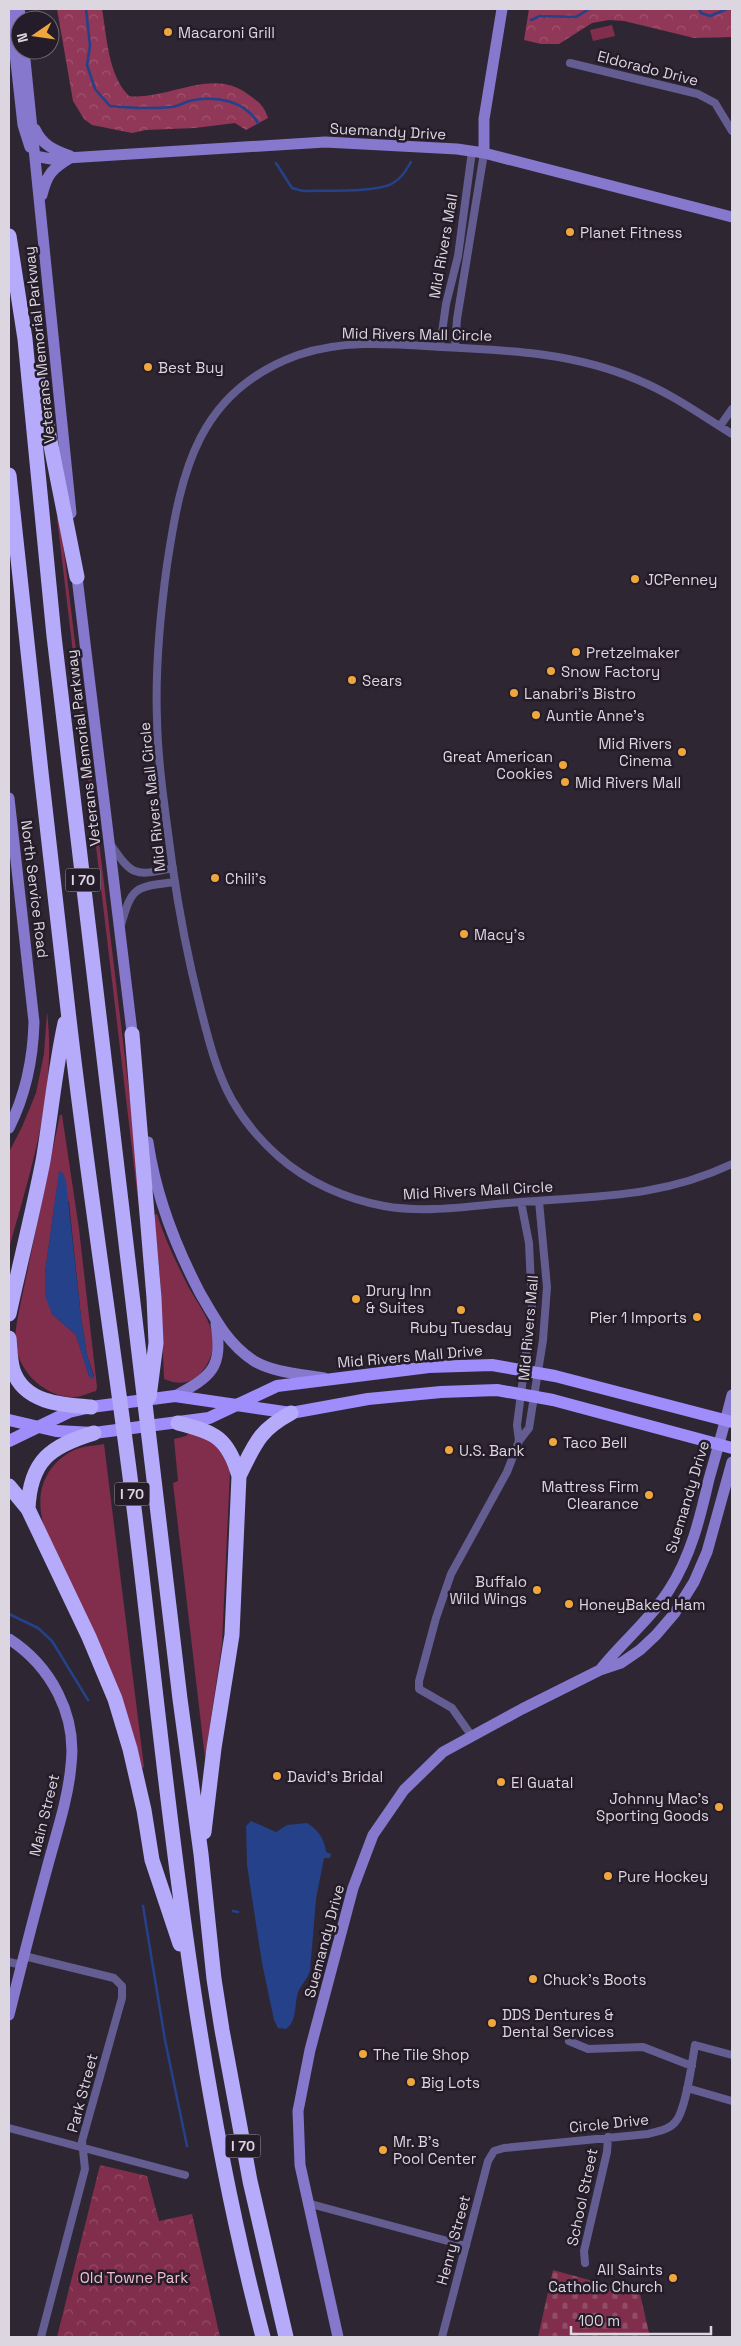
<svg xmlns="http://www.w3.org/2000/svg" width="741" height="2346" font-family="'Space Grotesk',sans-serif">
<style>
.grass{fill:#812e4c;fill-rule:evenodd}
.forest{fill:url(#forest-crowns)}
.cemetery{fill:url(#cemetery-stones)}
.park{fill:url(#park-crowns)}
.water{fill:#254189}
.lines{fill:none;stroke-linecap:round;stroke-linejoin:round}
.stream{stroke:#254189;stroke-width:2.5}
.street{stroke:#645d92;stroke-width:8}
.secondary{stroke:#8578cd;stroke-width:11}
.primary{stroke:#9e8dfa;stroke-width:12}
.highway{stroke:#b5abfa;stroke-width:15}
.poi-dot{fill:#efa73d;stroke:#251c29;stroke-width:2}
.labels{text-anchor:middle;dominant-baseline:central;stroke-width:5;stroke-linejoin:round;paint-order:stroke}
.shield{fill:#251c29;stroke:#a49ea8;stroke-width:1}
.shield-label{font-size:14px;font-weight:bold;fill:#dbd6df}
.poi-label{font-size:15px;fill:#dbd6df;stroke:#251c29;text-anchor:start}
.street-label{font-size:15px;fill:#dbd6df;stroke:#251c29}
.park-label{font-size:15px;fill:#f3bfcd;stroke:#251c29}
</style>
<defs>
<pattern id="forest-crowns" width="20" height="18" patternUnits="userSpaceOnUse" patternTransform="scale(1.25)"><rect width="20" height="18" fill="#913757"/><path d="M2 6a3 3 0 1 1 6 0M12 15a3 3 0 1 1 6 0" fill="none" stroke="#a0536f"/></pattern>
<pattern id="cemetery-stones" width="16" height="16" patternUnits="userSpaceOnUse" patternTransform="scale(1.25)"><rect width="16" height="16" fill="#812e4c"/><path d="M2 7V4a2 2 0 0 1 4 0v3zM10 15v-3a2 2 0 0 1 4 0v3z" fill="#924c65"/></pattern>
<pattern id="park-crowns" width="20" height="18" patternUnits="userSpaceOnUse" patternTransform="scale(1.25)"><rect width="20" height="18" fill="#812e4c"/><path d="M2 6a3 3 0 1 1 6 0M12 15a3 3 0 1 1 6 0" fill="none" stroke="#924c65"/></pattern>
</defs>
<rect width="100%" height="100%" fill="#2f2634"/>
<path class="grass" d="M 612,25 L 615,36 L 593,41 L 590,30 Z
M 57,518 L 60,518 L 136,1149 L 144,1250 Z
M 47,1012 C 57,1093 30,1172 9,1249 L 9,1152 L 22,1127 L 36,1093 L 44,1054 Z
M 60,1115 L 62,1115 L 79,1229 L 97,1387 L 96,1391 C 89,1393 80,1397 75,1397 C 47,1398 20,1374 16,1346 C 14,1334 17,1323 19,1311 ZM 57,1188 L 69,1202 L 81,1317 L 87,1355 L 94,1376 L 89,1376 L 76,1335 L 52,1314 L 45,1272 Z
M 157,1214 C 165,1240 177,1264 189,1288 C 198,1304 212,1322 213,1340 C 214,1353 208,1366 199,1375 C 188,1385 176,1384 164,1379 L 160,1277 L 154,1215 Z
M 189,1433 C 215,1438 220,1448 230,1471 L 222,1644 L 205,1758 L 173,1483 L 178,1481 L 174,1439 L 186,1436 Z
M 104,1444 L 144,1767 L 142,1768 L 134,1737 L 45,1529 C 34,1497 42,1466 74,1450 C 83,1446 94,1446 104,1444 Z"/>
<path class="forest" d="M 57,9 L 102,9 C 107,37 108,75 129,96 C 168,101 212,66 249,95 C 259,102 264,106 268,118 L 246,130 L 235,123 L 195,128 L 146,130 L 132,133 L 92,125 L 84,119 L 73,101 Z
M 529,9 L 732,9 L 732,37 L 694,38 L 624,21 L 609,20 L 592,23 L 559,44 L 541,44 L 524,40 Z"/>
<path class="cemetery" d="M 553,2270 L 640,2294 L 650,2337 L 538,2337 Z"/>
<path class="park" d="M 100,2165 L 147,2176 L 159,2221 L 192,2214 L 220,2337 L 57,2337 Z"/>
<path class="water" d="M 59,1171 L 63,1173 L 66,1181 L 81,1317 L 87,1355 L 94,1378 L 93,1379 L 89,1376 L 76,1335 L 52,1314 L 45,1296 L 45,1272 Z
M 251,1821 L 276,1832 L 287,1825 L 307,1823 C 318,1829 325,1840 326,1852 L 331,1854 L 330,1858 L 324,1858 L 316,1899 L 310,1971 C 307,1979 304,1982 300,1988 C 293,2000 299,2020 286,2029 L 278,2028 L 274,2020 L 262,1963 L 247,1865 L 246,1826 Z"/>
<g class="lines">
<path class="stream" d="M 86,9 L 90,46 L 87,65 L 95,89 L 110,106 C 131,108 151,109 172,107 C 179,106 186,101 194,100 C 218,96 245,101 258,123
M 699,9 L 701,13 L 710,16 L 727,9
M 730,9 L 732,9
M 531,20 L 540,16 L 576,17 L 589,9
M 276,163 L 292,188 L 303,191 C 324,190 377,193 393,183 C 402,178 406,170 411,162
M 9,1614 L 38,1628 L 52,1641 L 88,1700
M 143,1906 L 165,2040 L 187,2146
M 233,1911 L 238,1912"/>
<path class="street" d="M 570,63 L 698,94 L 715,103 L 732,131
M 440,347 L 446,304 L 458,256 L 472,151
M 455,347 L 457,319 L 484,153
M 720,426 L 732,409
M 732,434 C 701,415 672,394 638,380 C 575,353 509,350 442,347 C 394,344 344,339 298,355 C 198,391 181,471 167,565 C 160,616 155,667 157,719 C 158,768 166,815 172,863 C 179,912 188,959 200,1006 C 208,1038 216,1071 232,1100 C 244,1121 260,1140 278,1156 C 307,1182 346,1199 384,1206 C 428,1214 475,1205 520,1202 C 597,1196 660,1198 732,1164
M 111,845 C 133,877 135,876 173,868
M 121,925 C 132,886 135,887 175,882
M 519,1441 L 517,1425 L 532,1308 L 529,1243 L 521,1202
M 471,1735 L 452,1708 L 419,1689 L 419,1681 L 436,1618 L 451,1574 L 507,1472 L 519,1441 L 529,1428 L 543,1340 L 547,1287 L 539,1201
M 24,1956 L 114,1978 L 122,1986 L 122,1998 L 82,2141 L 85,2169 L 41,2337
M 9,1962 L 22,1965
M 569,2041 L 588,2049 L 643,2047 L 692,2066
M 687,2088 L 732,2101
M 9,2128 L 185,2175
M 307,2203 L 466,2246
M 585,2263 L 584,2251 L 607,2152 L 608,2137
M 442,2337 L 488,2161 L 494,2151 L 504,2148 L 648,2134 C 657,2131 670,2130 676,2121 C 686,2109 692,2062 695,2045 L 732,2055"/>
<path class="secondary" d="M 10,9 L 23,125 L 30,147
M 19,9 L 21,20
M 24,50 L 71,513
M 35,129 C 42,145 54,150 70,156
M 484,153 L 484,119 L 502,9
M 35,156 L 51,159 L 325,142 L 457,149 L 484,153 L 732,217
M 42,195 C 47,174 52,169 70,158
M 76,569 L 133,1040
M 9,798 L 34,1022 C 33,1060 26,1094 9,1128
M 148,1142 C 156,1197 175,1245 200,1293 C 215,1319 228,1344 254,1361 C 274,1373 302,1374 324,1378
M 175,1396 C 212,1376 223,1368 216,1324
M 9,1639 C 51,1666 77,1715 71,1765 C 68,1801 55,1837 46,1872 C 33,1919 21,1967 9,2015
M 600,1670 C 622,1642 650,1620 669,1590 C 691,1556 700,1518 709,1479 C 717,1451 725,1423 732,1395
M 338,2337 L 300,2165 L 298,2111 L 310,2050 L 353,1888 L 373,1835 L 404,1790 L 443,1752 L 522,1709 L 600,1670 L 621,1663 L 640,1650 L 656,1635 L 674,1614 L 694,1582 L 707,1552 L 732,1462"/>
<path class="primary" d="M 9,1420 L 56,1431 L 94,1433 L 209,1418 L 277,1386 L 429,1367 L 492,1365 L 555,1376 L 732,1422
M 9,1441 L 69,1412 L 91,1407 L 175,1396 L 291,1413 L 368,1399 L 441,1392 L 497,1390 L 553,1400 L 732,1448"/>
<path class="highway" d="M 9,236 L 25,339 L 54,636 L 180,1699 L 201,1854 L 214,1979 L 222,2030 L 250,2181 L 286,2337
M 37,375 L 77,577
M 9,475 C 28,653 47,832 68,1010 C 87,1179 114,1347 135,1516 C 168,1791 192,2069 263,2337
M 132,1034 L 154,1298 L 156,1343 L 149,1397
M 9,1314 C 20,1263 33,1212 43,1161 C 51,1115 55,1069 65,1023
M 9,1338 C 10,1348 10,1361 13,1370 C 24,1403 62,1405 91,1407
M 178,1423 C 215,1432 228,1438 239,1476 L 232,1635 L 214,1748 L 204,1832
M 239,1476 C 255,1444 258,1431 291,1413
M 9,1486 L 28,1509 L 89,1637 L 115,1699 L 130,1749 L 144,1810 L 152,1860 L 180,1944
M 28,1509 C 30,1460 51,1446 94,1433"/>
</g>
<g class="poi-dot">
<circle cx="168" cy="32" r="5"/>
<circle cx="570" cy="232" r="5"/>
<circle cx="148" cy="367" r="5"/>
<circle cx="635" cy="579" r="5"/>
<circle cx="576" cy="652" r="5"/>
<circle cx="551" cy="671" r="5"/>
<circle cx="352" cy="680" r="5"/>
<circle cx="514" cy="693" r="5"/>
<circle cx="536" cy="715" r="5"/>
<circle cx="682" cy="752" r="5"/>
<circle cx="563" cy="765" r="5"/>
<circle cx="565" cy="782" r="5"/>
<circle cx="215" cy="878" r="5"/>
<circle cx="464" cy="934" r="5"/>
<circle cx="356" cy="1299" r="5"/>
<circle cx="461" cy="1310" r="5"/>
<circle cx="697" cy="1317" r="5"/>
<circle cx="553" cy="1442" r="5"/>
<circle cx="449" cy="1450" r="5"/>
<circle cx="649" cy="1495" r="5"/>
<circle cx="537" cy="1590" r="5"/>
<circle cx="569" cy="1604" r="5"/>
<circle cx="277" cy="1776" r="5"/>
<circle cx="501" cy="1782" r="5"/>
<circle cx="719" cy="1807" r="5"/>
<circle cx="608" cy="1876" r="5"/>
<circle cx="533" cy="1979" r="5"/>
<circle cx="492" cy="2023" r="5"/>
<circle cx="363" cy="2054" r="5"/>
<circle cx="411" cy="2082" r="5"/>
<circle cx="383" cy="2150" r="5"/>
<circle cx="673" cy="2278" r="5"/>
</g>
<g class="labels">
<g class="shield">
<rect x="65.5" y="868.5" width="35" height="23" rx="4"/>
<rect x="114.5" y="1482.5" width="35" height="23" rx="4"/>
<rect x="225.5" y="2134.5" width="35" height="23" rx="4"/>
</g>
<g class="shield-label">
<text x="83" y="880">I 70</text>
<text x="132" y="1494">I 70</text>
<text x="243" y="2146">I 70</text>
</g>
<g class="poi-label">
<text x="178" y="32">Macaroni Grill</text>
<text x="580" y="232">Planet Fitness</text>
<text x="158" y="367">Best Buy</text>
<text x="645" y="579">JCPenney</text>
<text x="586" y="652">Pretzelmaker</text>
<text x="561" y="671">Snow Factory</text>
<text x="362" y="680">Sears</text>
<text x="524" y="693">Lanabri's Bistro</text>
<text x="546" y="715">Auntie Anne's</text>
<text x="672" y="743" text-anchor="end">Mid Rivers<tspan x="672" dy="17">Cinema</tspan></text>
<text x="553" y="756" text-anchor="end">Great American<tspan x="553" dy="17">Cookies</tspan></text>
<text x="575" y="782">Mid Rivers Mall</text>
<text x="225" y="878">Chili's</text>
<text x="474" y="934">Macy's</text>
<text x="366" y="1290">Drury Inn<tspan x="366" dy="17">&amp; Suites</tspan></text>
<text x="687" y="1317" text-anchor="end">Pier 1 Imports</text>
<text x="461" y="1327" text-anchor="middle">Ruby Tuesday</text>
<text x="563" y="1442">Taco Bell</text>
<text x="459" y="1450">U.S. Bank</text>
<text x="639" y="1486" text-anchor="end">Mattress Firm<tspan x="639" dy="17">Clearance</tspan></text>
<text x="527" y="1581" text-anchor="end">Buffalo<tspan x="527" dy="17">Wild Wings</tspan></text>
<text x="579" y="1604">HoneyBaked Ham</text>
<text x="287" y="1776">David's Bridal</text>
<text x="511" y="1782">El Guatal</text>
<text x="709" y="1798" text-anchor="end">Johnny Mac's<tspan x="709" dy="17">Sporting Goods</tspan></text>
<text x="618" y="1876">Pure Hockey</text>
<text x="543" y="1979">Chuck's Boots</text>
<text x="502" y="2014">DDS Dentures &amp;<tspan x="502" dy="17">Dental Services</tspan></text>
<text x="373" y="2054">The Tile Shop</text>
<text x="421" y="2082">Big Lots</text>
<text x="393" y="2141">Mr. B's<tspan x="393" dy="17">Pool Center</tspan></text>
<text x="663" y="2269" text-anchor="end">All Saints<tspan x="663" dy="17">Catholic Church</tspan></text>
</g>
<g class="street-label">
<text transform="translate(648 68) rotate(14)">Eldorado Drive</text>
<text transform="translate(388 131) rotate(3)">Suemandy Drive</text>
<text transform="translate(443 246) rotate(-80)">Mid Rivers Mall</text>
<text transform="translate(417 334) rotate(1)">Mid Rivers Mall Circle</text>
<text transform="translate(39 345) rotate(-96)">Veterans Memorial Parkway</text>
<text transform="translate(83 748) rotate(-97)">Veterans Memorial Parkway</text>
<text transform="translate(152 797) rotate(-96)">Mid Rivers Mall Circle</text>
<text transform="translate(35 889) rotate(83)">North Service Road</text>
<text transform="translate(478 1190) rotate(-3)">Mid Rivers Mall Circle</text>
<text transform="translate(528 1328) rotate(-85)">Mid Rivers Mall</text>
<text transform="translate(410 1356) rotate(-5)">Mid Rivers Mall Drive</text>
<text transform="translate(687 1497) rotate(-73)">Suemandy Drive</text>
<text transform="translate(44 1815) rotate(-76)">Main Street</text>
<text transform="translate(324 1941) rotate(-75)">Suemandy Drive</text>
<text transform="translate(82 2093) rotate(-75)">Park Street</text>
<text transform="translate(609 2123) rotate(-6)">Circle Drive</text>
<text transform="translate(582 2197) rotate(-78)">School Street</text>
<text transform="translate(453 2240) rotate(-75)">Henry Street</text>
</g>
<g class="park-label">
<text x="134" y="2277">Old Towne Park</text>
</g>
</g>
<rect width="741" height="2346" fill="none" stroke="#dbd6df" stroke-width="20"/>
<g transform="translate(35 35) rotate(257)"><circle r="24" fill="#251c29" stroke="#6e6672"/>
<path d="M0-4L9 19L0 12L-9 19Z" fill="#efa73d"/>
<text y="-8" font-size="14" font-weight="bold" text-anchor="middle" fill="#dbd6df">N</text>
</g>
<path d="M571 2326v8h140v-8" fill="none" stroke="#dbd6df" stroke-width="2.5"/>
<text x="578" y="2326" font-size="15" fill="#dbd6df" stroke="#251c29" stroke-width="4" paint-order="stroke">100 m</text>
</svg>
